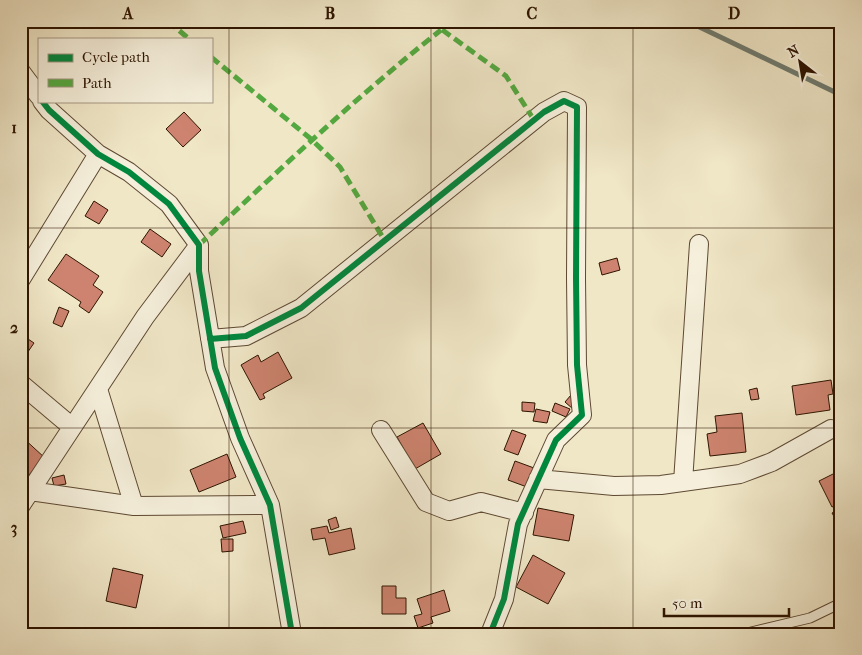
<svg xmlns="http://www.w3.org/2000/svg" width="862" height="655" font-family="'IM FELL French Canon',serif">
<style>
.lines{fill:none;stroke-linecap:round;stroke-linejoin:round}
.stream{stroke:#6f7b70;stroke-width:5}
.building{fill:#cd836f;stroke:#2e1400}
.service-casing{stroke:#5e4932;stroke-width:11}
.minor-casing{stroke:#5e4932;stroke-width:20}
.service{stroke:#f5efdb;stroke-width:9}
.minor{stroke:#f5efdb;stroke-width:18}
.quiet{stroke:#54a840;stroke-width:5;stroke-dasharray:10 5;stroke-linecap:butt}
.cycleway-casing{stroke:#f5efdb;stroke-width:9}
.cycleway{stroke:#00873e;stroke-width:6}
.grid{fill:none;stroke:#2e1400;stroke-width:1;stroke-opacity:0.55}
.neatline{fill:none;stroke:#2e1400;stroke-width:2}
.grid-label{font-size:16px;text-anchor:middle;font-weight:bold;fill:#2e1400}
</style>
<rect width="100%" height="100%" fill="#f0e7c7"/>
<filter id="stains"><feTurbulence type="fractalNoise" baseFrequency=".004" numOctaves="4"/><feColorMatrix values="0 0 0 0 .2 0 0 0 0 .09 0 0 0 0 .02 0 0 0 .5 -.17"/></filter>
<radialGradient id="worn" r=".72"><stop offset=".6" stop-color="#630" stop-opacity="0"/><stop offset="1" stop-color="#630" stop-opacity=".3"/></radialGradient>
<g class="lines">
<path class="stream" d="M 687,21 L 841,95"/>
</g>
<path class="building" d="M 184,112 L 201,130 L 183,147 L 166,129 Z
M 94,201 L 108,210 L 99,224 L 85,216 Z
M 150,229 L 171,244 L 162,257 L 141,242 Z
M 66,254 L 99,276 L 93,285 L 103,292 L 89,313 L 79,306 L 81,302 L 48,280 Z
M 617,258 L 620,270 L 602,275 L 599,263 Z
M 59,307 L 69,311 L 62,327 L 53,323 Z
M 25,337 L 34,343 L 21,362 L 21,342 Z
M 278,352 L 292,378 L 263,394 L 265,398 L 260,400 L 241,365 L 258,355 L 261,362 Z
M 831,380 L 833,394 L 828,395 L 830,410 L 796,415 L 792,386 Z
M 577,388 L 573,409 L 565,402 Z
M 757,388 L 759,399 L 751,400 L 749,390 Z
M 522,402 L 535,403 L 534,412 L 522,411 Z
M 555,403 L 570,409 L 566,417 L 552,411 Z
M 536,409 L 550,412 L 547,423 L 533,421 Z
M 742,413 L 746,452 L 710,456 L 707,434 L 717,432 L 715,416 Z
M 423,423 L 441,454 L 415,469 L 397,437 Z
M 512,430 L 526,435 L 518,455 L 504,450 Z
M 21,436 L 45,458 L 27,477 L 21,472 Z
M 227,454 L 236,477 L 199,492 L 190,470 Z
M 515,461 L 534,468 L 527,487 L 508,480 Z
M 841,470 L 841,503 L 832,507 L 819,481 Z
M 64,475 L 66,484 L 54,486 L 52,478 Z
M 538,508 L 574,515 L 569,541 L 533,535 Z
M 841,508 L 841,529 L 832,513 Z
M 336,517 L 339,527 L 331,530 L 328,520 Z
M 243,521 L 246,533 L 223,538 L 220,526 Z
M 327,526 L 329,533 L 351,528 L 355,549 L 329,555 L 325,538 L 313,540 L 311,529 Z
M 221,539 L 233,539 L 233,551 L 222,552 Z
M 533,555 L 565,573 L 548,604 L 516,587 Z
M 113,568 L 143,575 L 136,608 L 106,601 Z
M 382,586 L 396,586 L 396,598 L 406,598 L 406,614 L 382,614 Z
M 444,590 L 450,611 L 431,617 L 433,623 L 418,628 L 414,616 L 422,614 L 417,599 Z"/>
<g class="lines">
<defs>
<path id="service" d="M 743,634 L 810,618 L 841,603"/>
<path id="minor" d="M 21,72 L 39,96
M 42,101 L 49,110 L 98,154 L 129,172 L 169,204 L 199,245 L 199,271 L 215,368 L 240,438 L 270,505 L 292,634
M 21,279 L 98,154
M 210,339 L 246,336 L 301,308 L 544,112 L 564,101 L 577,107 L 576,278 L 577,365 L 582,415 L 556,440 L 518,524 L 504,599 L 490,634
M 21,384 L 72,427
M 98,389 L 134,506
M 381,430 L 426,502 L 449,511 L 481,502 L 524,513
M 538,479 L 614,486 L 661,485 L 740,474 L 772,462 L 831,429
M 683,482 L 699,244
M 30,491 L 134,506 L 270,505
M 21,505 L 145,317 L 199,245"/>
</defs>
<use href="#service" class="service-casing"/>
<use href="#minor" class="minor-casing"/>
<use href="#service" class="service"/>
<use href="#minor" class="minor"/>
<path class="quiet" d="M 168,21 L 189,39
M 430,21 L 506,76 L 534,120
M 211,57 L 311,139 L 340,167 L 385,241
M 199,245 C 278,171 356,97 441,30"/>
<defs>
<path id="cycleway" d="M 42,101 L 49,110 L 98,154 L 129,172 L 169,204 L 199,245 L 199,271 L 215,368 L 240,438 L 270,505 L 292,634
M 210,339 L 246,336 L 301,308 L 544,112 L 564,101 L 577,107 L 576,278 L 577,365 L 582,415 L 556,440 L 518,524 L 504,599 L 490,634"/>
</defs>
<use href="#cycleway" class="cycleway-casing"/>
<use href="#cycleway" class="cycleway"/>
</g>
<path class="grid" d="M 229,21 L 229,634M 431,21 L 431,634M 633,21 L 633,634M 21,228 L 841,228M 21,428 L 841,428"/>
<rect width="862" height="655" fill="none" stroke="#f0e7c7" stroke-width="55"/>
<rect x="38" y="38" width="175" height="65" fill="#f5efdb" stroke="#a59783"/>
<rect x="48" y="54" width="25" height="8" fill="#00873e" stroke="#a59783"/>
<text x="82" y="62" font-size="15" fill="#2e1400">Cycle path</text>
<rect x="48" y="79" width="25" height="8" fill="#54a840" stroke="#a59783"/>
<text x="82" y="88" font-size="15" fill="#2e1400">Path</text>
<g transform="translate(800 62) rotate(329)" stroke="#f5efdb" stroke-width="4" paint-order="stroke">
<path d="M0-4L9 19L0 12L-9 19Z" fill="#2e1400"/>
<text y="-8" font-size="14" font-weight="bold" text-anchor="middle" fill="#2e1400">N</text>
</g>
<path d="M664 608v8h125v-8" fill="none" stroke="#2e1400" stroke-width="2.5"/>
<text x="672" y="608" font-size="15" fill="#2e1400" stroke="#f5efdb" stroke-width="4" paint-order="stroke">50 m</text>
<rect x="28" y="28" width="806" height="600" class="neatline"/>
<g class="grid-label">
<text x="128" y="19">A</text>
<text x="330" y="19">B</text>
<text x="532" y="19">C</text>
<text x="734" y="19">D</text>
<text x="14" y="133">1</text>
<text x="14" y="333">2</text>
<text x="14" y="533">3</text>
</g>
<rect width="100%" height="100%" filter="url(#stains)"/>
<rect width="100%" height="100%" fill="url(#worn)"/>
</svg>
